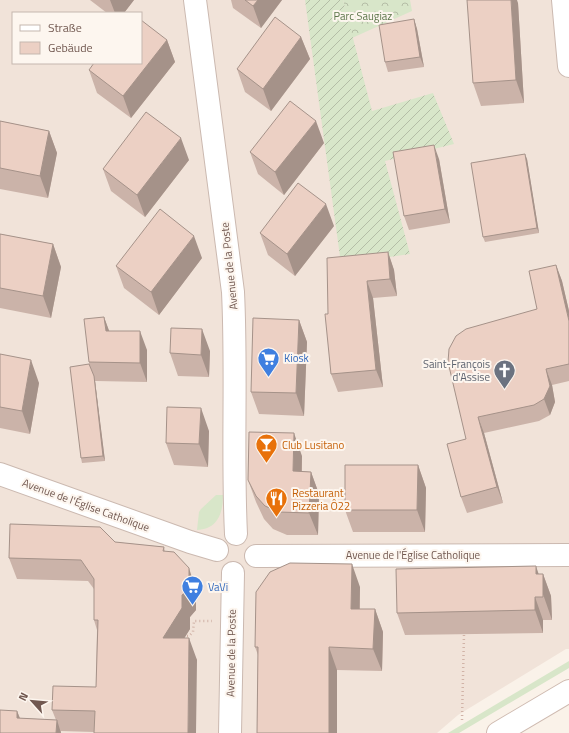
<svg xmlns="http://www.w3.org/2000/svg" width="569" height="733" font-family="'Titillium Web',sans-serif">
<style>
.residential{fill:#f1e3d9;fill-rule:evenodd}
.grass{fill:#d8e6c9}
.forest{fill:url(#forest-crowns)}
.garden{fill:url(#garden-furrows)}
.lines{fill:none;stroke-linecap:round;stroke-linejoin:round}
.street-casing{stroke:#cbb9b0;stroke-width:24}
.secondary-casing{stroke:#cfbbb1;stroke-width:24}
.path{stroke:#d1b3a7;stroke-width:2.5;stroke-dasharray:1 3;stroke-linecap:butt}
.street{stroke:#fff;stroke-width:22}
.secondary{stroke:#fff;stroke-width:22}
.wall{fill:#cbb3a9}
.shaded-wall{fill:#a59289}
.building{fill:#ecd0c4;stroke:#a59289}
.labels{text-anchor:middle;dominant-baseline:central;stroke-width:4;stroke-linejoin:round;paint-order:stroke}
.park-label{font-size:11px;fill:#5c764a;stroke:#fdf6ef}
.street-label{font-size:11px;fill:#715850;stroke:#fdf6ef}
.shop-label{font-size:11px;fill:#366cbe;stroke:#fdf6ef;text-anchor:start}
.worship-label{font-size:11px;fill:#5b616d;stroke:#fdf6ef;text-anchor:end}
.food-label{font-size:11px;fill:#c56008;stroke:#fdf6ef;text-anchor:start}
</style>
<defs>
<pattern id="forest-crowns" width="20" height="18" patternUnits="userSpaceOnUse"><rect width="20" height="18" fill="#d8e6c9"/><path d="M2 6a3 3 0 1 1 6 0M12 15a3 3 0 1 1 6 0" fill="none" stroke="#b4bda6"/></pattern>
<pattern id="garden-furrows" width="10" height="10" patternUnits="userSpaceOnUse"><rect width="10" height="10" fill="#d8e6c9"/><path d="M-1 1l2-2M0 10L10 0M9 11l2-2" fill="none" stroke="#b4bda6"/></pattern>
</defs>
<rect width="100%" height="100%" fill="#faf2e9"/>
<path class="residential" d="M 0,0 L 569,0 L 569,649 L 566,649 L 458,715 L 437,733 L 0,733 ZM 13,13 L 141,13 L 141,63 L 13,63 Z"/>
<path class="grass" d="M 216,495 L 223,495 C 223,513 218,529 197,530 L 199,512 L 201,509 Z
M 569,661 L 569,668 L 459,733 L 448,733 Z"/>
<path class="forest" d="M 343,0 L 410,0 L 412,11 L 352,38 Z"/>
<path class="garden" d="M 305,0 L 343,0 L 372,111 L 433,93 L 454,144 L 385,161 L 410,254 L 341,264 Z"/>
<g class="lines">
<defs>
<path id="street" d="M 195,0 L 233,292 C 237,373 232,454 236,534
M 563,0 L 569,66
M 0,474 L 190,542 L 217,550
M 256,556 L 569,555
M 230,733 L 233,573"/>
<path id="secondary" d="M 498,733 L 569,691"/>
</defs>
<use href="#street" class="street-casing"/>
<use href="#secondary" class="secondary-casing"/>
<path class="path" d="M 183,636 L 189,636 L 193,632 L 194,621 L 212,621
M 462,720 L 464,634"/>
<use href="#street" class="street"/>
<use href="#secondary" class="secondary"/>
</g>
<path class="wall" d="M 90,0 L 134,0 L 124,13 L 107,13 Z
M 231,0 L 282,0 L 261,28 L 233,8 Z
M 518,3 L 524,103 L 481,106 L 473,83 Z
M 414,19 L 417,29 L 424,67 L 388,72 L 385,62 Z
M 301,37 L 310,59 L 271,111 L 245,92 L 237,69 Z
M 167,40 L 175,62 L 131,118 L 97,93 L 89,70 Z
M 0,121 L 49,131 L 57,153 L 48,198 L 0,189 Z
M 324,143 L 284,195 L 258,174 L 250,152 Z
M 439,159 L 450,223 L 409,230 L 404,216 Z
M 527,159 L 539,233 L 485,242 L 483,237 Z
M 189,160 L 145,217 L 111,191 L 103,169 Z
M 334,226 L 295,276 L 268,255 L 260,233 Z
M 0,234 L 53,244 L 61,267 L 51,318 L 0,308 Z
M 388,252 L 394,270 L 397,296 L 373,298 L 383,387 L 338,392 L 331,374 L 328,314 Z
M 202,258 L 159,315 L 124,288 L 116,266 Z
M 556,265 L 562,281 L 569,311 L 569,381 L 552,385 L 555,402 L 550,415 L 539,421 L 484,433 L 503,503 L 467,513 L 461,497 L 466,439 L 537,309 Z
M 104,317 L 109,331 L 147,350 L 147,382 L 96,381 L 95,381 L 105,461 L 82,463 L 81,458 L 89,364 L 89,362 Z
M 299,320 L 307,342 L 304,416 L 259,414 L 251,392 Z
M 210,351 L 209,377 L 178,376 L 170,353 Z
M 0,354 L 39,383 L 30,434 L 0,428 Z
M 209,431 L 208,467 L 174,465 L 166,443 Z
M 302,456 L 302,471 L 311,472 L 319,494 L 318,535 L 287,535 L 273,529 L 264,519 L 256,502 L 248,480 Z
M 418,465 L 426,488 L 425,532 L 353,532 L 345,510 Z
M 115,542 L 164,547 L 165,552 L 196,590 L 196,610 L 190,617 L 190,629 L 184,638 L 197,660 L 94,732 L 61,731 L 61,733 L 0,733 L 17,711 L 20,718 L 56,720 L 52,710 L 96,687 L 97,630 L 94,620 L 94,589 L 88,581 L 17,579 L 9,558 Z
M 538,574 L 543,574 L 551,596 L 552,620 L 543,620 L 543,633 L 405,635 L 397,613 Z
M 360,587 L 360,609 L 375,609 L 383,632 L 382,671 L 337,670 L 337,733 L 257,733 L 258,655 L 255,647 Z"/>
<path class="shaded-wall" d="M 110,0 L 134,0 L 124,13 L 115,13 Z
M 258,0 L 282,0 L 261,28 L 253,6 Z
M 511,0 L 517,0 L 518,3 L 524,103 L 516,80 Z
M 414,19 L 417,29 L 424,67 L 420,57 Z
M 301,37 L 310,59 L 271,111 L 263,89 Z
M 167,40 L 175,62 L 131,118 L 123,96 Z
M 316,121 L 324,143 L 284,195 L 275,172 Z
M 49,131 L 57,153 L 48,198 L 40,176 Z
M 181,138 L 189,160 L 145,217 L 137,195 Z
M 434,145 L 439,159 L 450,223 L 445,209 Z
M 525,154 L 527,159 L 539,233 L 537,228 Z
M 326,204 L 334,226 L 295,276 L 287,254 Z
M 194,236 L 202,258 L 159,315 L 151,292 Z
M 53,244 L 61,267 L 51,318 L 43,296 Z
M 388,252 L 394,270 L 397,296 L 390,279 Z
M 556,265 L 562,281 L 569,311 L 569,321 Z
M 367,281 L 373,298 L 383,387 L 376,370 Z
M 104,317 L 111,336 L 106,331 Z
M 299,320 L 307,342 L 304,416 L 296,393 Z
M 202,329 L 210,351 L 209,377 L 201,355 Z
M 140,331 L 147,350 L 147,382 L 140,363 Z
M 31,360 L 39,383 L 30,434 L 22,411 Z
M 546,369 L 552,385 L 555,402 L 550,415 L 544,399 Z
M 94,376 L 95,381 L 105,461 L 103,456 Z
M 201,408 L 209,431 L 208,467 L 199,444 Z
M 478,417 L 484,433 L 503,503 L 497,487 Z
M 294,433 L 302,456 L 301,493 L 293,471 Z
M 418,465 L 426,488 L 425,532 L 417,510 Z
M 311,472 L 319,494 L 318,535 L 309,513 Z
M 352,564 L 360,587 L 359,631 L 351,609 Z
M 536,566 L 543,587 L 543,574 L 551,596 L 552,620 L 536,574 Z
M 189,568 L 196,590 L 196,610 L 190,617 L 190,629 L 171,660 L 163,638 L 182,595 Z
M 535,597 L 543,620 L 543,633 L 535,610 Z
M 375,609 L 383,632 L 382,671 L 373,649 Z
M 189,638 L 197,660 L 196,733 L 188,733 Z
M 329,647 L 337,670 L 337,733 L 329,733 Z
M 17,711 L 22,724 L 17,718 Z
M 57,720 L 61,733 L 56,733 Z"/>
<path class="building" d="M 245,0 L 258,0 L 253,6 Z
M 467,0 L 511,0 L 516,80 L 473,83 Z
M 275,17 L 301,37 L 263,89 L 237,69 Z
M 414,19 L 420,57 L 385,62 L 379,25 Z
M 141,20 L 167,40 L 123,96 L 89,70 L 94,63 L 141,63 Z
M 290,101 L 316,121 L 275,172 L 250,152 Z
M 146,112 L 181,138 L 137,195 L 103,169 Z
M 0,121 L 49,131 L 40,176 L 0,168 Z
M 434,145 L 445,209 L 404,216 L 393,152 Z
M 525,154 L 537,228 L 483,237 L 471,163 Z
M 298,183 L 326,204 L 287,254 L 260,233 Z
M 160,209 L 194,236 L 151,292 L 116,266 Z
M 0,234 L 53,244 L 43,296 L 0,288 Z
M 388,252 L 390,279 L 367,281 L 376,370 L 331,374 L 325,314 L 328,314 L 327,258 Z
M 556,265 L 569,321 L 569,364 L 546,369 L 550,386 L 544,399 L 534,405 L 478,417 L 497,487 L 461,497 L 447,444 L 466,439 L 448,362 L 449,349 L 456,336 L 466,329 L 537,309 L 529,271 Z
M 104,317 L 106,331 L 140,331 L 140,363 L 89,362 L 84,319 Z
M 253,318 L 299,320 L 296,393 L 251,392 Z
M 171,328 L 202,329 L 201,355 L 170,353 Z
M 0,354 L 31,360 L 22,411 L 0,407 Z
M 89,364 L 94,376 L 103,456 L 81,458 L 70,367 Z
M 167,407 L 201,408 L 199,444 L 166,443 Z
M 249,432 L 294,433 L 293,471 L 311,472 L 309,513 L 279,512 L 265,506 L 256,496 L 248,480 Z
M 345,465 L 418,465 L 417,510 L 345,510 Z
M 10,524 L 100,527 L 115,542 L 164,547 L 163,551 L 174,552 L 189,568 L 189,589 L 182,595 L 182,608 L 163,638 L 189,638 L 188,733 L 94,733 L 95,711 L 52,710 L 53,686 L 96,687 L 98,620 L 94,620 L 94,579 L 81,560 L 9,558 Z
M 290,563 L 352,564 L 351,609 L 375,609 L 373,649 L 329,647 L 329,733 L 257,733 L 258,647 L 255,647 L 256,592 L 270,572 Z
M 536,566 L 536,574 L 543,574 L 543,597 L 535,597 L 535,610 L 397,613 L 396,569 Z
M 0,710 L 17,711 L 17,718 L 57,720 L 56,733 L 0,733 Z"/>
<defs>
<symbol id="supermarket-pin" viewBox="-11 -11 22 30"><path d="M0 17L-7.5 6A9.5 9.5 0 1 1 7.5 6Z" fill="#3f7fe0" stroke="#fdf6ef"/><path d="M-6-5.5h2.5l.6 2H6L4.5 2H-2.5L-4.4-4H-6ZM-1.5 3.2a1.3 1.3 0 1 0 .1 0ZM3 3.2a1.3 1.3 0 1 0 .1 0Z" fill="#fff"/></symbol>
<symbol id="church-pin" viewBox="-11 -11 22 30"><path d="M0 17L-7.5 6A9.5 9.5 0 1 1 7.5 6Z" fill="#6b7280" stroke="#fdf6ef"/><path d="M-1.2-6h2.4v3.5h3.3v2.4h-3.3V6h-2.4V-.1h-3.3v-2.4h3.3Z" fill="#fff"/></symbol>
<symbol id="bar-pin" viewBox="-11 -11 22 30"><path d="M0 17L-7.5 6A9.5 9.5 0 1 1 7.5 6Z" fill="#e8710a" stroke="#fdf6ef"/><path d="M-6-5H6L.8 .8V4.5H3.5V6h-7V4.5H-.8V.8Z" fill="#fff"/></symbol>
<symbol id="restaurant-pin" viewBox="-11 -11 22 30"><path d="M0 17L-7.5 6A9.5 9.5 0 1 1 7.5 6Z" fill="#e8710a" stroke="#fdf6ef"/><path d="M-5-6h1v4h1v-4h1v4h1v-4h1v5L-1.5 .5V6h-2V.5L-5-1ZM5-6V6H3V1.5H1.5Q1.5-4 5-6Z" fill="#fff"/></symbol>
</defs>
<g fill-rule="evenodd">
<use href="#supermarket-pin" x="256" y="346" width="25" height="34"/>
<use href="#church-pin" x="492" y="358" width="25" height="34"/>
<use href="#bar-pin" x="254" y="432" width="25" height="34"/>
<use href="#restaurant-pin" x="264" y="486" width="25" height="34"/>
<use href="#supermarket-pin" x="180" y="574" width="25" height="34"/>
</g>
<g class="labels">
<g class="park-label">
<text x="363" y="16">Parc Saugiaz</text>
</g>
<g class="street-label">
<text transform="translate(229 266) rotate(-96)">Avenue de la Poste</text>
<text transform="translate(86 505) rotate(20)">Avenue de l'Église Catholique</text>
<text x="413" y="555">Avenue de l'Église Catholique</text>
<text transform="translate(231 653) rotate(-89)">Avenue de la Poste</text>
</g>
<g class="shop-label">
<text x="284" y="358">Kiosk</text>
<text x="208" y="587">VaVi</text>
</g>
<g class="worship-label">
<text x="490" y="364">Saint-François<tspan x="490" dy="13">d'Assise</tspan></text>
</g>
<g class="food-label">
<text x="282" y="445">Club Lusitano</text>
<text x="292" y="493">Restaurant<tspan x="292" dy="13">Pizzeria Ô22</tspan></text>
</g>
</g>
<rect x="12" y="12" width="130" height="52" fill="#fdf6ef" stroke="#c5b7af"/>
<rect x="20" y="25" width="20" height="6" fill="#ffffff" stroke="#c5b7af"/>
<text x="48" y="32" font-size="12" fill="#715850">Straße</text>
<rect x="20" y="42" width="20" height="12" fill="#ecd0c4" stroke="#c5b7af"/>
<text x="48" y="52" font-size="12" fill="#715850">Gebäude</text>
<g transform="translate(32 701) rotate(297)" stroke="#fdf6ef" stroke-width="3" paint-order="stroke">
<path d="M0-3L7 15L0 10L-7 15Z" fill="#715850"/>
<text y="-6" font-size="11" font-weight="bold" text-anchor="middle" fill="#715850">N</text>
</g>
</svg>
